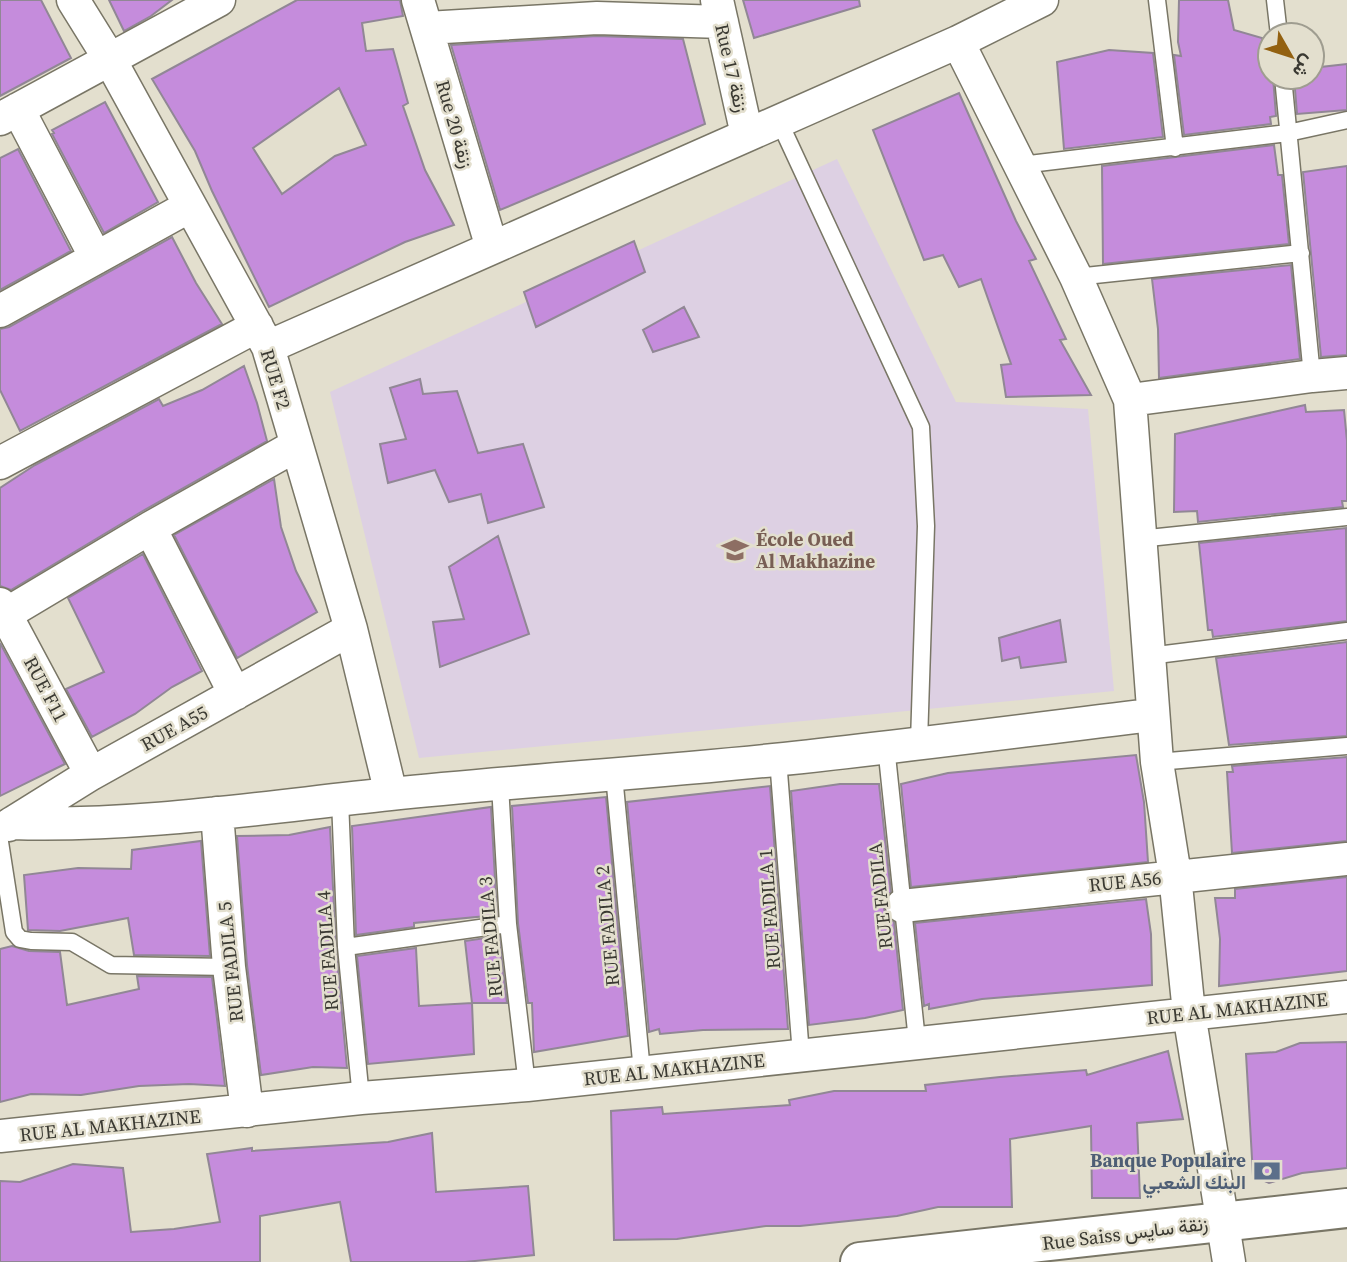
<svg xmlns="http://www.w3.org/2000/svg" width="1347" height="1262" font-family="'Source Serif 4',Vazirmatn,serif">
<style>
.education{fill:#ddd0e3}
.building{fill:#c58cdc;stroke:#918795;stroke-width:2;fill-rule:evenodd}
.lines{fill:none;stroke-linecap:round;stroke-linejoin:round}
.service-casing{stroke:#797666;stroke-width:19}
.minor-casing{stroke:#797666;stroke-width:35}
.tertiary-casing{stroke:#797666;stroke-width:42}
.service{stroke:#fff;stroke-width:16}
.minor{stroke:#fff;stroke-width:32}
.tertiary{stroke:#fff;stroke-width:38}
.labels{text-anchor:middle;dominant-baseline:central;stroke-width:5;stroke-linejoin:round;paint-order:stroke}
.street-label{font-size:19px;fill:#3a3932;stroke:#e3dfce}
.education-label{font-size:19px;font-weight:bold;fill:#785e54;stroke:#e3dfce;text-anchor:start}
.service-label{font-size:19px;font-weight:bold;fill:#4e5e75;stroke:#e3dfce;text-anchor:end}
</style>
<rect width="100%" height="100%" fill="#e3dfce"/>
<path class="education" d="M 837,159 L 956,402 L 1088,409 L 1114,691 L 419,758 L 330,392 Z"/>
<path class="building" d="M 0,0 L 41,0 L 71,58 L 0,96 Z
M 109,0 L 172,0 L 151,16 L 124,31 Z
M 297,0 L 400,0 L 403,16 L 362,23 L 366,51 L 393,49 L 408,103 L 403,106 L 425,170 L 454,225 L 405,242 L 269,307 L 212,191 L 195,151 L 152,79 ZM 339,88 L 366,145 L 335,156 L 282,194 L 253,148 Z
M 743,0 L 859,0 L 860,6 L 754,38 Z
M 1179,0 L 1228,0 L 1234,30 L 1262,38 L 1268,77 L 1273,77 L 1276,116 L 1270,117 L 1271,124 L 1184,135 L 1174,55 L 1181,56 L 1178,42 Z
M 597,36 L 683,39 L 705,124 L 500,210 L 451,45 Z
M 1109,50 L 1153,53 L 1163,137 L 1064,149 L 1057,62 Z
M 1347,64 L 1347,110 L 1297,114 L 1294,77 L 1312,77 L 1312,68 Z
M 959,93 L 1016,221 L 1036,259 L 1029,261 L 1066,339 L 1060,340 L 1091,395 L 1006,397 L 1001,365 L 1011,364 L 981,279 L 959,287 L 943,255 L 924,260 L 873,130 Z
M 105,102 L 158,202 L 104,233 L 52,134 L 54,133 L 52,130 Z
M 1274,145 L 1278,175 L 1282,175 L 1289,244 L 1103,264 L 1102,166 Z
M 18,149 L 71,251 L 0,290 L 0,158 Z
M 1347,166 L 1347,355 L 1321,357 L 1303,172 Z
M 172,237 L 196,283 L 222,324 L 20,431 L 0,390 L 0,329 L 9,327 Z
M 634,241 L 645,272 L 536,327 L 524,292 Z
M 1291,265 L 1300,359 L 1159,378 L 1158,329 L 1152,279 Z
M 684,307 L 699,337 L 653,352 L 643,330 Z
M 244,366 L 257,403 L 267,441 L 141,512 L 11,590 L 0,586 L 0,488 L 35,465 L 159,399 L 163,406 L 202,390 Z
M 420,379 L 423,394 L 457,391 L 478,453 L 523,444 L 544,507 L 488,523 L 481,494 L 449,502 L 435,470 L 388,483 L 380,444 L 406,439 L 390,388 Z
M 1305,405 L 1306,412 L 1344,410 L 1347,441 L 1347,501 L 1342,501 L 1343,507 L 1198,522 L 1197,511 L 1174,512 L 1175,434 Z
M 274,479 L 281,527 L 296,571 L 317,612 L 237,658 L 174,535 Z
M 1346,528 L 1347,621 L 1213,637 L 1212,630 L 1208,630 L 1199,543 Z
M 498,536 L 529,634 L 440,667 L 433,622 L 464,619 L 449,567 Z
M 143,554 L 202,671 L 172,687 L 135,714 L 92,737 L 66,689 L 104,672 L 68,598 Z
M 1060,620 L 1066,662 L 1021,668 L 1019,657 L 1002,661 L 999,638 Z
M 1347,642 L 1347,736 L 1229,745 L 1216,658 Z
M 0,643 L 65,764 L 0,796 Z
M 1136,755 L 1144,802 L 1148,862 L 911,887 L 901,784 L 948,773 Z
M 1347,757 L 1347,841 L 1232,853 L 1227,772 L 1233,772 L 1232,766 Z
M 840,784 L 879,784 L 891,892 L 885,899 L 884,909 L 887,916 L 894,922 L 903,1010 L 865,1018 L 809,1025 L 791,791 Z
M 770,786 L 788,1029 L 703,1030 L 660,1034 L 659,1029 L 649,1032 L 627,802 Z
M 606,797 L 628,1036 L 534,1052 L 532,1003 L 528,1003 L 518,923 L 512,806 Z
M 491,807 L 497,915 L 414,923 L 414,927 L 356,935 L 352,826 Z
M 330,827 L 336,948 L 347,1068 L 313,1067 L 261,1075 L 247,965 L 237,836 L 289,835 Z
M 201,841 L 210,956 L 134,955 L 128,918 L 60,931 L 28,930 L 24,875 L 78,868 L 131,869 L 132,850 Z
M 1347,877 L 1347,971 L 1219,986 L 1220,939 L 1215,898 L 1235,898 L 1235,889 Z
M 1146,899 L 1151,934 L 1152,985 L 982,999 L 929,1009 L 929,1004 L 924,1006 L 915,923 Z
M 499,936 L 507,1003 L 472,1003 L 465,941 Z
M 12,946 L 29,951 L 60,952 L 67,1005 L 139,989 L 137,976 L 212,977 L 225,1086 L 189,1084 L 139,1086 L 81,1095 L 31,1094 L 0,1102 L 0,949 Z
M 416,948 L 419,1006 L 472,1003 L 474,1054 L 368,1064 L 357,956 Z
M 1347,1042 L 1347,1168 L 1302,1173 L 1269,1183 L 1253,1176 L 1246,1054 L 1276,1052 L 1300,1043 Z
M 1168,1051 L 1183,1119 L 1137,1123 L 1140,1198 L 1092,1198 L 1091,1126 L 1010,1139 L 1012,1207 L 938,1207 L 897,1216 L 800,1226 L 766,1226 L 677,1239 L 614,1240 L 611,1111 L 662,1107 L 663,1114 L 790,1105 L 789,1100 L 834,1091 L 926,1091 L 925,1085 L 1000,1077 L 1086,1070 L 1087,1075 Z
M 432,1133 L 436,1192 L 528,1186 L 534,1255 L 465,1262 L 351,1262 L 340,1202 L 260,1216 L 260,1262 L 0,1262 L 0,1181 L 20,1182 L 73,1164 L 123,1168 L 131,1232 L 174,1229 L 220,1222 L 207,1154 L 252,1148 L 252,1151 L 388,1142 Z"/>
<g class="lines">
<defs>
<path id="service" d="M 1157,0 L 1175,148
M 1275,0 L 1279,35
M 1283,77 L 1312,376
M 779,121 L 921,427 L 926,526 L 919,742
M 1021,165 L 1288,133 L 1347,120
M 1076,277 L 1301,253
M 1139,539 L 1347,517
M 1149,656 L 1347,631
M 886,746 L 917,1041
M 778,759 L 801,1055
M 1157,762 L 1347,746
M 614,775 L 642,1072
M 500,785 L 508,924 L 527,1085
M 340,800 L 346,947 L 361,1098
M 0,842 L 14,932 L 20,939 L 31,941 L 72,942 L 111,965 L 229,967
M 346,947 L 508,924"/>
<path id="minor" d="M 73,0 L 109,58 L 268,347 L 351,629 L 391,794
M 418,0 L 492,248
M 717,0 L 747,135
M 427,28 L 597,18 L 722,22
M 958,42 L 1076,277 L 1130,400 L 1157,762 L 1175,875 L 1189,1013 L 1229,1262
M 18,109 L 96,258
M 0,119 L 219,0
M 0,311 L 190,206
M 268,347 L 958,42 L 1042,0
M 1130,400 L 1312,376 L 1347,373
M 0,463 L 257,326
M 150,528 L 235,694
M 0,604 L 91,774
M 6,614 L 150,528 L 295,446
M 217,813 L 229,967 L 247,1111
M 12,823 C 138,827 265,807 390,794 C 518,781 646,773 774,760 C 900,747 1026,730 1152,715
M 9,825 L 91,774 L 351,629
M 902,906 L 1347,859
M 0,1136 L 361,1098 L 527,1085 L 1347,997"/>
<path id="tertiary" d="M 860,1262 L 1347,1208"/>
</defs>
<use href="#service" class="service-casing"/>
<use href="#minor" class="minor-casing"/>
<use href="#tertiary" class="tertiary-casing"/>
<use href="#service" class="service"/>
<use href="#minor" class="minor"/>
<use href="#tertiary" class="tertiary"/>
</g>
<defs>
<symbol id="school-bare" viewBox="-9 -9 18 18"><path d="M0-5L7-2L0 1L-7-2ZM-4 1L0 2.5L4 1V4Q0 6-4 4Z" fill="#8d6e63" stroke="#e3dfce" stroke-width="2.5" paint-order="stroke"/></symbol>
<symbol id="bank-bare" viewBox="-9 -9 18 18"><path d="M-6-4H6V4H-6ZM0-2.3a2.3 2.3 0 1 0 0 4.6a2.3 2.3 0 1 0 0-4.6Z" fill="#5c6f8a" stroke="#e3dfce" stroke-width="2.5" paint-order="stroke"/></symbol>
</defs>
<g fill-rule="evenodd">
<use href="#school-bare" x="716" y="531" width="38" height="38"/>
<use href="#bank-bare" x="1248" y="1152" width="38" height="38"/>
</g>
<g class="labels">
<g class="street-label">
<text transform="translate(732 68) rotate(77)">Rue 17 زنقة</text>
<text transform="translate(455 124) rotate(74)">Rue 20 زنقة</text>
<text transform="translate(276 379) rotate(73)">RUE F2</text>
<text transform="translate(46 689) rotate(62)">RUE F11</text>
<text transform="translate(174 728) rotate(-29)">RUE A55</text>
<text transform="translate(1125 881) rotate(-6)">RUE A56</text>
<text transform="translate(880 896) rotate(-96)">RUE FADILA</text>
<text transform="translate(769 909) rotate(-94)">RUE FADILA 1</text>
<text transform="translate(607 926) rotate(-95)">RUE FADILA 2</text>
<text transform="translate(490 937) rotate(-95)">RUE FADILA 3</text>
<text transform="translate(327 951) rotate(-94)">RUE FADILA 4</text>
<text transform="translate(230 962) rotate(-96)">RUE FADILA 5</text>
<text transform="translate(1237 1008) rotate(-6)">RUE AL MAKHAZINE</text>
<text transform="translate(674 1069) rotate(-6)">RUE AL MAKHAZINE</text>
<text transform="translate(110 1125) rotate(-6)">RUE AL MAKHAZINE</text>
<text transform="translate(1125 1233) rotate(-7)">Rue Saiss زنقة سايس</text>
</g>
<g class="education-label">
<text x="756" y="539">École Oued<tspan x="756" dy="22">Al Makhazine</tspan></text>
</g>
<g class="service-label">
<text x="1246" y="1160">Banque Populaire<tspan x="1246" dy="22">البنك الشعبي</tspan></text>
</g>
</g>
<g transform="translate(1291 56) rotate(129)"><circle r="33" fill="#e3dfce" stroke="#9f9d90" stroke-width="2"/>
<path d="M0-5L12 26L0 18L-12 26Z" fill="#936111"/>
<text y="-10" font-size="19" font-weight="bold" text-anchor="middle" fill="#3a3932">ش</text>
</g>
</svg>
